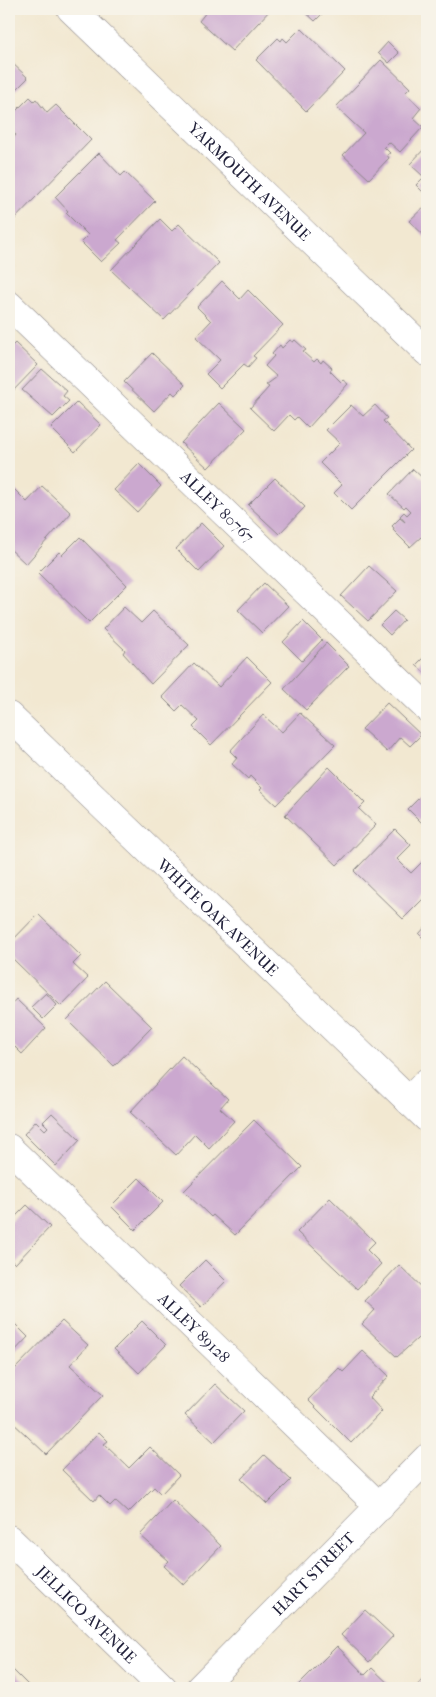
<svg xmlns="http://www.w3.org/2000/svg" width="436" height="1697" font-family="'IM FELL French Canon',serif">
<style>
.building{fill:#cba8cf}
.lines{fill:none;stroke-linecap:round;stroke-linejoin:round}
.minor-casing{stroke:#8a8586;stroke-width:29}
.major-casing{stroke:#8a8586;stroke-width:29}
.minor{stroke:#fff;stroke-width:28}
.major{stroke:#fff;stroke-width:28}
.labels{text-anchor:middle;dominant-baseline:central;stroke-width:4.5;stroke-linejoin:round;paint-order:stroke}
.street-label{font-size:16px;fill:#22223b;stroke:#f7f3e8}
</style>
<rect width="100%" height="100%" fill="#f7f3e8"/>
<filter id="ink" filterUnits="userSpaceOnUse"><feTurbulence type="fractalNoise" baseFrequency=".02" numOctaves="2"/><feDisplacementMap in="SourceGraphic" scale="10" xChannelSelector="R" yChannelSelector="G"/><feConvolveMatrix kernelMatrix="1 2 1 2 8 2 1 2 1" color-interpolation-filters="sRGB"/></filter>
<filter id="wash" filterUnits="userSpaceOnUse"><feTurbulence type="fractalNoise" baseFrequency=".0096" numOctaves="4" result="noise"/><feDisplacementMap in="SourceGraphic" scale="20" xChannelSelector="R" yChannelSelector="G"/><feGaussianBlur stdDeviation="1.12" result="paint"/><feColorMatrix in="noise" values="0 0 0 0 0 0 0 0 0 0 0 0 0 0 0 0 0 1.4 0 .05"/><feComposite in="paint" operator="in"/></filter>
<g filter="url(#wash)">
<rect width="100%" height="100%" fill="#f2e8d1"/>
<g id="blocks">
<path class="building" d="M 204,9 L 271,9 L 232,51 L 199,21 L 207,11 Z
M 302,9 L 327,9 L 315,21 Z
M 301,28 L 345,71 L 306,111 L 256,60 L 278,38 L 281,41 L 283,38 L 287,42 Z
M 388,42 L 399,53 L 389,63 L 378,53 Z
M 9,60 L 28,78 L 9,97 Z
M 381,60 L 410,88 L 405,93 L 421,108 L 413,118 L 423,127 L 400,152 L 389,142 L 384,147 L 390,153 L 387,155 L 389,158 L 369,179 L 343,155 L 364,133 L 336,107 Z
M 30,97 L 34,101 L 36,99 L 47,113 L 56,105 L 91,140 L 9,225 L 9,156 L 13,151 L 9,147 L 9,143 L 16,135 L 9,128 L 9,118 Z
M 427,146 L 427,196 L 416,185 L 424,177 L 410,164 Z
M 99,153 L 121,176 L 125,172 L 155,201 L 117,240 L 121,243 L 101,262 L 81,242 L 88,235 L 66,213 L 68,211 L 55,197 Z
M 427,204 L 427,238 L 409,221 Z
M 160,219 L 172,231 L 179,224 L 219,263 L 164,320 L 111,270 Z
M 222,281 L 240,299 L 248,290 L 283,325 L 253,356 L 256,358 L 248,367 L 244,364 L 220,388 L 206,374 L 220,360 L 196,337 L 211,321 L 197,307 Z
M 290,340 L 293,342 L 295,340 L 306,350 L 303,352 L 314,362 L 317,359 L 321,363 L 323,360 L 332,368 L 330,371 L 341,382 L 343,380 L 348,384 L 308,428 L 297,417 L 294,420 L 289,415 L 274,431 L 250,408 L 269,387 L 266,385 L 277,377 L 265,366 L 274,356 L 272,354 L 280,345 L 282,348 Z
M 15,343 L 38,365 L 9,395 L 9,349 Z
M 152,353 L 185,385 L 175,395 L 172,392 L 154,411 L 124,382 Z
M 42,369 L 67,391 L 63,396 L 69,401 L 53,417 L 22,390 Z
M 77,402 L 101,425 L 75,452 L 51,428 Z
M 219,403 L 246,429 L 208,468 L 181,443 Z
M 351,405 L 363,416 L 375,405 L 387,418 L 383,421 L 411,450 L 351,510 L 334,493 L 342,485 L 320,463 L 340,443 L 326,430 Z
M 139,464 L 161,486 L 137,512 L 114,490 Z
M 413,469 L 427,482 L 427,543 L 421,537 L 410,547 L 393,530 L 394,528 L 392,526 L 400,518 L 405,522 L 400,516 L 404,512 L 407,515 L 411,511 L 406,506 L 404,508 L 389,494 Z
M 275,478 L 305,507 L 279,534 L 248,505 Z
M 9,484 L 27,502 L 42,486 L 71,513 L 26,564 L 9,548 Z
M 201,523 L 224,546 L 199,572 L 176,549 Z
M 80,537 L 127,585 L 89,623 L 38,573 L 59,552 L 62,555 Z
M 369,566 L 397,591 L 368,621 L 341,596 Z
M 264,583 L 288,606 L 262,633 L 238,610 Z
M 124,607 L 141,623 L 153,611 L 189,645 L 151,684 L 123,653 L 125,650 L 103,629 Z
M 394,611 L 404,620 L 390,635 L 380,625 Z
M 303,621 L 322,640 L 302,661 L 283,642 Z
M 326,643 L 349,666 L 306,710 L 284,689 Z
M 427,654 L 427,675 L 416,665 Z
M 247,657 L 272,682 L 211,745 L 193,727 L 199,721 L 182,705 L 176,711 L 162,697 L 194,663 L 219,687 Z
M 387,703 L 421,735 L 410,746 L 400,737 L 387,752 L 362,729 Z
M 300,713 L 335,745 L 276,805 L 260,790 L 262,788 L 250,776 L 248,779 L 232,764 L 237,758 L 230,751 L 263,715 L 282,732 Z
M 329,767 L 365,803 L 359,809 L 376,825 L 337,865 L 285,815 Z
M 427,786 L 427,828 L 408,809 L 426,791 L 425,789 Z
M 395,829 L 411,845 L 397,859 L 411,873 L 427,857 L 427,895 L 403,919 L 354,871 Z
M 38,914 L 81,956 L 73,964 L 88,978 L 61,1006 L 9,955 L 9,944 Z
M 427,925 L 427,942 L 419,934 Z
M 105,981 L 152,1027 L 114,1066 L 67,1020 Z
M 46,993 L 57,1005 L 43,1019 L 31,1007 Z
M 16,999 L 46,1028 L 22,1054 L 9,1041 L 9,1007 Z
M 182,1056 L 228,1099 L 220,1108 L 234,1121 L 209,1148 L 195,1134 L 176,1155 L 130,1112 Z
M 52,1113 L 80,1140 L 56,1166 L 24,1134 L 36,1121 L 45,1130 L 48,1127 L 43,1122 Z
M 254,1120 L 302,1167 L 235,1235 L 213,1215 L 211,1217 L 184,1191 Z
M 139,1178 L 163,1202 L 135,1230 L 111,1206 Z
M 330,1198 L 375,1242 L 367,1250 L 381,1264 L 357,1289 L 297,1232 Z
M 27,1205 L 50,1227 L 15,1264 L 9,1258 L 9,1223 Z
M 205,1260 L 226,1281 L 201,1307 L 179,1286 Z
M 399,1265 L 427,1292 L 427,1330 L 397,1357 L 362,1324 L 375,1310 L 365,1301 Z
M 9,1318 L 28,1337 L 11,1355 L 9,1355 Z
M 62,1321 L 88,1345 L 70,1365 L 103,1395 L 46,1454 L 9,1419 L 9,1375 Z
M 142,1321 L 166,1345 L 139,1373 L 114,1349 Z
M 363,1351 L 389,1376 L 369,1397 L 382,1411 L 351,1443 L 308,1400 L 339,1368 L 343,1372 Z
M 215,1384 L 244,1411 L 214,1442 L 185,1415 Z
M 99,1432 L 108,1441 L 104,1444 L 129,1468 L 150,1447 L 179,1475 L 161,1494 L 154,1487 L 128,1513 L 115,1501 L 110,1506 L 99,1495 L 94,1501 L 62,1470 Z
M 264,1455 L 291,1480 L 267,1504 L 241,1479 Z
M 173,1500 L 221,1546 L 184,1585 L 164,1566 L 169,1561 L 140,1535 Z
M 365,1610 L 393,1636 L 369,1662 L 341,1635 Z
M 337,1646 L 365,1675 L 372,1668 L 393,1688 L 295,1688 Z
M 11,1668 L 31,1688 L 9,1688 Z
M 423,1679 L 427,1683 L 427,1688 L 415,1688 Z"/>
</g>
</g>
<g filter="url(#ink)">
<use href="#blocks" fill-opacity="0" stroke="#8a8586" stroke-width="1"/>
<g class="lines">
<defs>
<g id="minor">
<path id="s1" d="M 71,9 L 427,352"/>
<path id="s2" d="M 9,305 L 427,708"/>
<path d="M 409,1101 L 427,1082"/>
<path id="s3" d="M 9,1148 L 380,1507"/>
<path id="s4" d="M 9,1539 L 163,1688"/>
<path id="s5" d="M 200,1688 L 427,1458"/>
</g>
<g id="major">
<path id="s6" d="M 9,716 L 427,1118"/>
</g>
</defs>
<use href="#minor" class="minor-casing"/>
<use href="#major" class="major-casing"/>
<use href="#minor" class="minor"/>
<use href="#major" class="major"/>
</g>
</g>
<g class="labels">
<g class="street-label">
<text stroke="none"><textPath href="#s1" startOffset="248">YARMOUTH AVENUE</textPath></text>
<text stroke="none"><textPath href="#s2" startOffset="290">ALLEY 80767</textPath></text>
<text stroke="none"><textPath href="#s6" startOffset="290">WHITE OAK AVENUE</textPath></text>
<text stroke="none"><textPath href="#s3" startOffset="258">ALLEY 89128</textPath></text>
<text stroke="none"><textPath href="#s5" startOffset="161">HART STREET</textPath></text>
<text stroke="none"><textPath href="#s4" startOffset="108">JELLICO AVENUE</textPath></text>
</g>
</g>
<rect width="436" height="1697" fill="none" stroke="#f7f3e8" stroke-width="30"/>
</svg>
